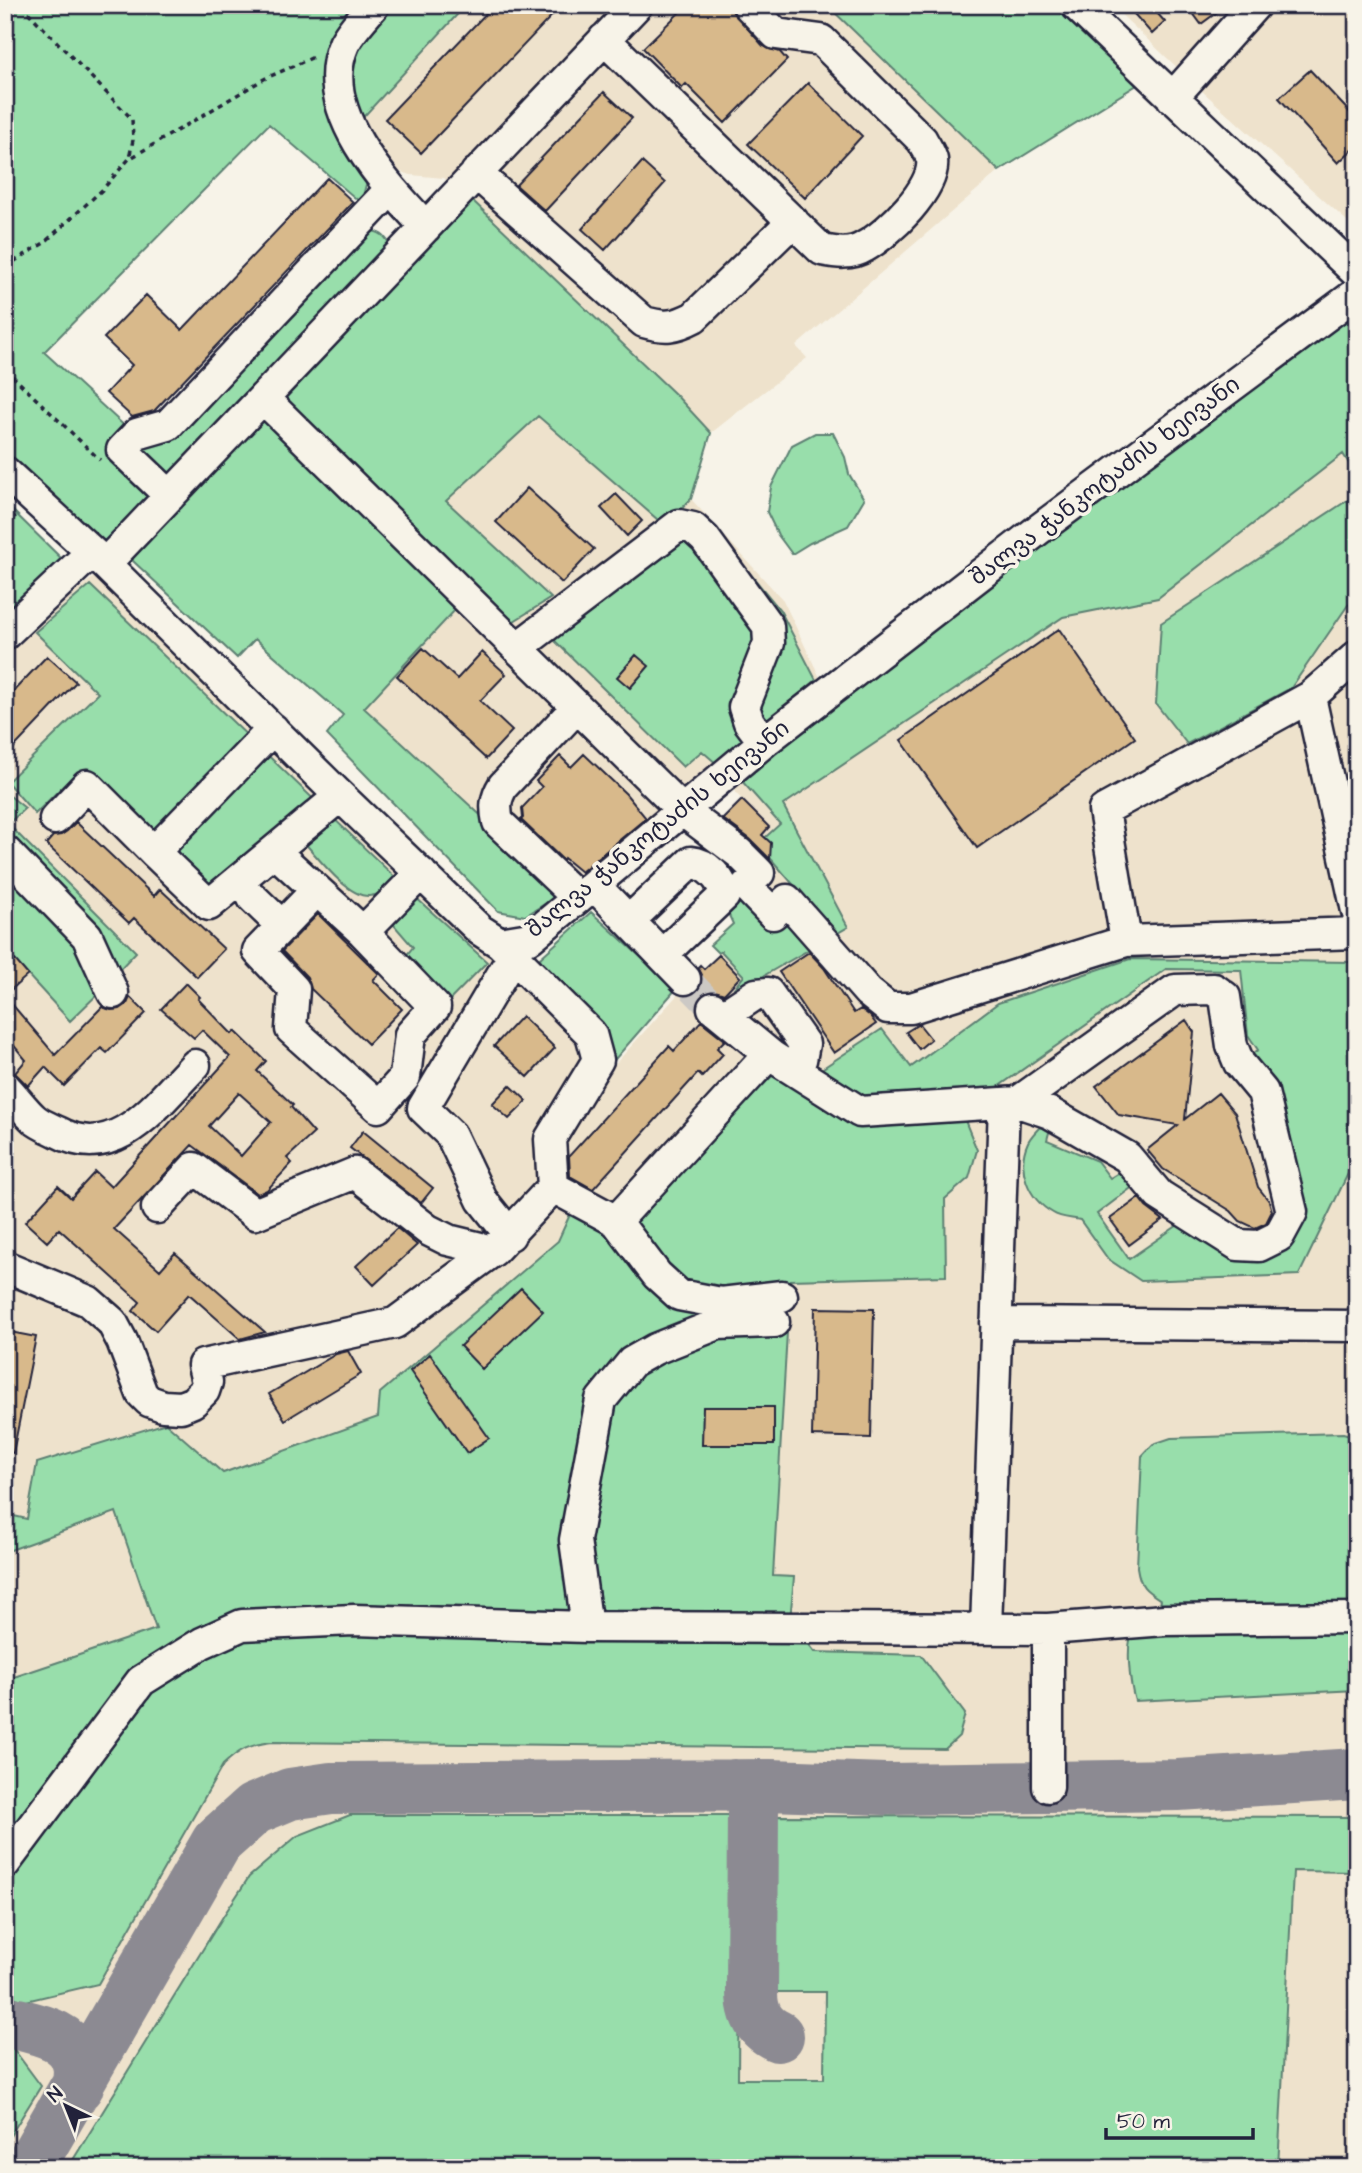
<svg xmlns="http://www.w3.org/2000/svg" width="1362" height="2173" font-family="'Architects Daughter','Noto Sans Georgian',sans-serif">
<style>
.built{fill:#eee2cc}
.green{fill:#98deab;stroke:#5d8073;stroke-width:2}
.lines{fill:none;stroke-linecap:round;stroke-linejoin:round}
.taxiway{stroke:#8c8a92;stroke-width:52}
.building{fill:#d8b98b;stroke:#22223b;stroke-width:2;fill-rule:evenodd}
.minor-tunnel{stroke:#ccc9c5;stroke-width:30;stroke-dasharray:30 15;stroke-linecap:butt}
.minor-casing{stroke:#22223b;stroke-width:35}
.path{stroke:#22223b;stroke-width:3.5;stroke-dasharray:5 5;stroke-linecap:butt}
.minor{stroke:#f7f3e8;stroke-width:30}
.labels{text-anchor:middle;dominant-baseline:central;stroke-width:7;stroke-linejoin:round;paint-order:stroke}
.street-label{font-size:23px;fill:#22223b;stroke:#f7f3e8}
</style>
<rect width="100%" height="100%" fill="#f7f3e8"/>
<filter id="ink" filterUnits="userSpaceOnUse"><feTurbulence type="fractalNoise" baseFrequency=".0143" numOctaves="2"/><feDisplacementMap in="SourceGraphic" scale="14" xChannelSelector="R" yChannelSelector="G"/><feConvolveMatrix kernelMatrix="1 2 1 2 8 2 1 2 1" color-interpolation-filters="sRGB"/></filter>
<g filter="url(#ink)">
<path class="built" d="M 466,5 L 827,5 L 999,171 L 796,346 L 807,358 L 711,433 L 675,394 L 461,190 L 444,178 L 411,175 L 391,169 L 357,124 Z
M 1111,5 L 1357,5 L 1357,230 L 1201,90 Z
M 1357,304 L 1357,2168 L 5,2168 L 5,1552 L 116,1511 L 27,1520 L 5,1514 L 5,950 L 70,1021 L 5,843 L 5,647 L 94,577 L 496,957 L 587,1036 L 585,1065 L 536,1140 L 535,1183 L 571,1209 L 556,1176 L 563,1130 L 578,1105 L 681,991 L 677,986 L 700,965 L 704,969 L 719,955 L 709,945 L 753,903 L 722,870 L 745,847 L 721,822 L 742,800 L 731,787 Z
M 538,415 L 664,525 L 691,499 L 783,600 L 824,686 L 564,892 L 364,708 L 456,610 L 472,620 L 551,598 L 446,501 Z"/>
<path class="green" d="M 5,5 L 354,5 L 337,31 L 367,181 L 361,203 L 269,124 L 44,352 L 129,430 L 107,455 L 151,498 L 118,538 L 99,541 L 5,463 Z
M 389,5 L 466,5 L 357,124 C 354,111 346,95 346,81 C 345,52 370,25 389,5 Z
M 827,5 L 1063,5 L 1140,83 L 999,171 Z
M 472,200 L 675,394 L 711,433 L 691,499 L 665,526 L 538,416 L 446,501 L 551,598 L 509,624 L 472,620 L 455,610 L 364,708 L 564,892 L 525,916 L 498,911 L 327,735 L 343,715 L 255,639 L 237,658 L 133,561 L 132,550 Z
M 365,230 C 379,231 387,235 391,249 L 173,479 L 140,454 L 142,442 Z
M 1357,308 L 1357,476 L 1343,454 L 1158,598 L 1063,617 L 783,805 L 848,927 L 765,975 L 750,989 L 740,995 L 734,988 L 744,976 L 721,951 L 718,953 L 710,945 L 733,924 L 727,911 L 734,886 L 771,928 L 805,898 L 758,844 L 780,824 L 741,780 L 900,651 Z
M 815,433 L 833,433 L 845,457 L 849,474 L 864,499 L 848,526 L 810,543 L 792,554 L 778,535 L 767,512 L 771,487 L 792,445 Z
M 1357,494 L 1357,600 L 1348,605 L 1291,688 L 1187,744 L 1156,704 L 1161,623 Z
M 5,503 L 67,564 L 5,611 Z
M 703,516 L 780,610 L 816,680 L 718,765 L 702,751 L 683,767 L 549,635 Z
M 90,585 L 398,880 C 389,886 381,896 369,896 C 347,897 317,856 302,840 L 224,908 L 77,772 L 35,814 L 7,782 L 98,693 L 35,632 Z
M 5,792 L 25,808 L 8,824 L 136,952 L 116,973 L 5,840 Z
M 5,855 L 79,934 L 105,987 L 70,1021 L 5,950 Z
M 414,896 L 487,962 L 445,1005 L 401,962 L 413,947 L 394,925 L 398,912 Z
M 591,912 L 676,989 L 582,1097 L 603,1046 L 581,1002 L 543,966 L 540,958 Z
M 1130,959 L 1352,962 L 1357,964 L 1357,1155 L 1299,1275 L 1141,1281 L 1108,1259 L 1080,1220 C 1071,1218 1060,1218 1053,1213 C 1028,1199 1016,1168 1028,1142 C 1032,1134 1040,1127 1046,1121 L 1051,1125 L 1047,1140 L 1097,1161 L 1110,1178 L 1128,1167 L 1139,1182 L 1097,1214 L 1129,1259 L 1181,1223 L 1281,1237 L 1247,1057 L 1258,1050 L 1248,1035 L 1241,970 L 1166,969 L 992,1091 L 869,1101 L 820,1070 L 882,1029 L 911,1067 L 998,1003 Z
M 778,1070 L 857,1123 L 964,1118 L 977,1150 L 969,1178 L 945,1199 L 946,1276 L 790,1280 L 773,1576 L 794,1577 L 790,1621 L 815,1652 L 921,1655 L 965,1714 L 959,1736 L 945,1749 L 272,1742 C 249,1745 240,1749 223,1765 L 98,1984 L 26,2001 L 5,1995 L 5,1680 L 156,1629 L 116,1512 L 5,1552 L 5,1514 L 27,1519 L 37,1463 L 166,1423 L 223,1473 L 378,1417 L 380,1393 L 558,1241 L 572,1210 L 615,1235 Z
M 1343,1433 L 1357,1437 L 1357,1690 L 1135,1701 C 1130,1684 1124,1641 1135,1627 C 1140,1621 1152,1616 1159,1611 L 1161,1600 C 1145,1590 1140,1587 1137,1567 L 1142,1456 L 1153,1444 L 1171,1438 Z
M 350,1815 L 740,1815 L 738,2079 L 824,2079 L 825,1992 L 768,1992 L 770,1816 L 1357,1817 L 1357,1872 L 1293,1871 L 1278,2168 L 68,2168 L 224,1915 L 249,1877 L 297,1836 Z
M 5,2042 L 9,2043 L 41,2086 L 5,2144 Z"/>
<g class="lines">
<path class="taxiway" d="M 734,1785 L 746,1794 L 753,1806 L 752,1992 C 752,2012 758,2027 778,2036
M 5,2021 C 31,2028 72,2032 78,2064 C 80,2070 78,2079 78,2086
M 29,2168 L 217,1842 L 254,1809 L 290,1794 L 331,1788 L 770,1785 L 885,1789 L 1048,1787 L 1178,1785 L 1357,1774"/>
</g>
<path class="building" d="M 494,5 L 562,5 L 421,153 L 385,119 Z
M 687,5 L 727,5 L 763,46 L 780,52 L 787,60 L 725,123 L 686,84 L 682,88 L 643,48 Z
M 1126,5 L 1150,5 L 1165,22 L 1152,34 Z
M 1187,5 L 1227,5 L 1201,24 Z
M 1310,70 L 1357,120 L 1357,145 L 1338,163 L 1279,98 Z
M 808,83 L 862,136 L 805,198 L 748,144 Z
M 604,92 L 632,118 L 545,211 L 516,185 Z
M 642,162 L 665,183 L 605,250 L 582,229 Z
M 327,178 L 353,202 L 154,411 L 132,417 L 106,393 L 132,365 L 104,338 L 146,295 L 182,330 Z
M 527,488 L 594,549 L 562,583 L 496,522 Z
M 616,494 L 642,521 L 627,536 L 601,508 Z
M 1059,629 L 1135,738 L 977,848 L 901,740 Z
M 423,648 L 457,679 L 482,652 L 506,674 L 480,701 L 512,731 L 486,759 L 397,676 Z
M 636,655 L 649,666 L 630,688 L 617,677 Z
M 47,656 L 76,682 L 5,757 L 5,700 Z
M 584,754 L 626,794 L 646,818 L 581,872 L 564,858 L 563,860 L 521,820 L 523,818 L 522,808 L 542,787 L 536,781 L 560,756 L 571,767 Z
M 742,800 L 769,827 L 762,835 L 771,843 L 770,859 L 750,839 L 723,819 Z
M 76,822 L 154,896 L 160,889 L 224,949 L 197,977 L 134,918 L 129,923 L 46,844 L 53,836 L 61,835 L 67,831 Z
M 318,914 L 379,974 L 373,980 L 402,1009 L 368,1044 L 311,989 L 307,977 L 282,951 Z
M 809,952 L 824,968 L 854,1013 L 861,1009 L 870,1016 L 876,1024 L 834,1053 L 779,972 Z
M 719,955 L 740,977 L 724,994 L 715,991 L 706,992 L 699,998 L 696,1006 L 686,996 L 697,992 L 702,984 L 702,975 L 698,967 L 700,965 L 704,969 Z
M 15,960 L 28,975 L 5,995 L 5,967 Z
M 186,983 L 200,997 L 198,999 L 232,1034 L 235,1031 L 266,1061 L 257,1071 L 293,1105 L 291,1107 L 314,1133 L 287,1158 L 292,1163 L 267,1190 L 258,1194 L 192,1145 L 114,1229 L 160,1270 L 175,1253 L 265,1332 L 240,1339 L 189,1294 L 156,1331 L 133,1311 L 140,1302 L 59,1229 L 47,1242 L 25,1222 L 58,1186 L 71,1198 L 95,1172 L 111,1187 L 230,1057 L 202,1030 L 194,1038 L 161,1009 ZM 239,1093 L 271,1122 L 241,1156 L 209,1126 Z
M 5,996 L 55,1055 L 102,1007 L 111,1010 L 120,1009 L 127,1004 L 130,997 L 146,1013 L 107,1053 L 101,1048 L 64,1086 L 45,1067 L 28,1086 L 15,1073 L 26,1060 L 5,1035 Z
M 522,1016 L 555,1048 L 528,1077 L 494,1046 Z
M 1186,1020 L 1194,1032 L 1185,1119 L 1218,1093 L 1235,1113 L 1258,1187 L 1269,1201 L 1272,1211 L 1266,1223 L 1255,1228 L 1240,1221 L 1231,1211 L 1163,1169 L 1147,1150 L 1178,1125 L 1119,1115 L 1096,1086 Z
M 701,1021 L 725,1040 L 717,1048 L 723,1054 L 702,1077 L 698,1073 L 593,1189 L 570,1176 L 569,1156 L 669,1046 L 674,1051 Z
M 919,1024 L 931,1039 L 919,1049 L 906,1032 Z
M 510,1085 L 527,1101 L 509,1119 L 492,1104 Z
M 363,1131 L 433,1188 L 421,1203 L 350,1148 Z
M 1139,1198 L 1146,1207 L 1163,1220 L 1129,1245 L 1110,1219 Z
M 397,1228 L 417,1245 L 374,1285 L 356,1266 Z
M 521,1288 L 543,1311 L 482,1369 L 460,1346 Z
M 815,1308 L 874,1309 L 871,1438 L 812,1436 Z
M 5,1331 L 36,1337 L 13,1453 L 5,1452 Z
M 348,1351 L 361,1374 L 285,1420 L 269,1394 L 336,1354 Z
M 430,1354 L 489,1438 L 467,1453 L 410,1371 Z
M 703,1407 L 774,1407 L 774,1445 L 702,1445 Z"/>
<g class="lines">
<path class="minor-tunnel" d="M 685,979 L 713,1008"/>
<defs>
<path id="minor" d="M 374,5 C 364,17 351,30 344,44 C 315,109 385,184 426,227
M 1076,5 L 1357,273
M 604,39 L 822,250 C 837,253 851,255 864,247 C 888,234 936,188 932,160 C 931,154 925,146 922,140 L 821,40 L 776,34 L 748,5
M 1172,98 L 1255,5
M 476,173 L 644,322 C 665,328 675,327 694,317 L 793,221
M 263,398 L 683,811 L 739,853 L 759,873 L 746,886 L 773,914 L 787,900 L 868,992 L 888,1008 L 911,1008 L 1126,941 L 1357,933
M 5,472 L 105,564 L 337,793 L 480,930 L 500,943 L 591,1034 L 598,1060 L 550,1139 L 553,1187 L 493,1251 L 395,1323 L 203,1365 L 207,1382 L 204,1391 L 193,1402 L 181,1407 L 163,1406 L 149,1401 L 142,1394 L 122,1341 L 112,1322 L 88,1301 L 5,1266
M 170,496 L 122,450 L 137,434 L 168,425 L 390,190
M 105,564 L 637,5
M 5,634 L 92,552
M 517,648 L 679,525 L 693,528 L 705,539 L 768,626 L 769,643 L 744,707 L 749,722 L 764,742
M 1310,697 L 1357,656
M 577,707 L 503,786 C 495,799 495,808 498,822 L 578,898
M 273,729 L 154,852 L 209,905 L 340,796
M 55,819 L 87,785 L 154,852
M 5,851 L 87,936 L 113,993
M 286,862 L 363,932
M 594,885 L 685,979
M 317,890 L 258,951 L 294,989 L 291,1029 L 378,1107 L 405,1077 L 410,1035 L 435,1007 L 363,932 L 421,873
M 253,898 L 282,926
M 629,921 L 691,862 C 706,863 725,881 724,896 L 662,955
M 1126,941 L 1104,810 L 1310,697 L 1357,911
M 500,943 L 530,938 L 764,742 L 1038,530 L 1357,293
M 713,1008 L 773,1057 L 860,1112 L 1018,1102 L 1175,990 L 1214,989 L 1225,997 L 1232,1046 L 1239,1063 L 1263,1092 L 1292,1212 L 1279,1236 L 1259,1246 L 1238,1245 L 1159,1195 L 1127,1157 L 1050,1113 L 1018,1102
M 723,1016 L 756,994 L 768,993 L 804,1044 L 801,1060 L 793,1069
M 5,1087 C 15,1097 24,1110 34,1119 C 41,1125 50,1128 58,1132 C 117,1164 158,1102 195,1065
M 553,1187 L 616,1221 L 760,1064
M 157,1208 L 194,1168 L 255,1214 L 355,1173 L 428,1230 L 448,1240 L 493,1251
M 616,1221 L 657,1275 L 679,1295 L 721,1303 L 782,1296
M 510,1235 L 482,1200 L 451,1135 L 423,1108 L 513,956
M 996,1323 L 1357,1326
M 587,1627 L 575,1540 L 601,1400 L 632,1362 L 655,1349 L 718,1324 L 774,1322
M 986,1629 L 1004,1104
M 1048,1629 L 1048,1787
M 5,1863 L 141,1681 L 202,1643 L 242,1625 L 354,1620 L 587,1627 L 1048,1629 L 1165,1620 L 1357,1618"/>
</defs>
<use href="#minor" class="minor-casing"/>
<path class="path" d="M 21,5 L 132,119 L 133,140 L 129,159
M 5,267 L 44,243 L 102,190 L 129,159 L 264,79 L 316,56
M 5,369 L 100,460
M 5,522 L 16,516"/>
<use href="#minor" class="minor"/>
</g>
</g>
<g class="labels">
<g class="street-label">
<text transform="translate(1105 481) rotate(-37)">შალვა ჭანკოტაძის ხეივანი</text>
<text transform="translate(658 829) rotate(-39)">შალვა ჭანკოტაძის ხეივანი</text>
</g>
</g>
<rect width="1362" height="2173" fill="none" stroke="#f7f3e8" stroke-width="28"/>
<rect x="14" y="14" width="1334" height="2145" fill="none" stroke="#22223b" stroke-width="2.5" filter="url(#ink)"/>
<g transform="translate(66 2106) rotate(317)" stroke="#f7f3e8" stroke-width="5" paint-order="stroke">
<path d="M0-5L12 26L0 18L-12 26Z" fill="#22223b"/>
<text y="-10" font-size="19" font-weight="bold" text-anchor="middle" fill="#22223b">N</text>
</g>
<path d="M1106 2128v10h147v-10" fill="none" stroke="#22223b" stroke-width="3.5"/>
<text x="1117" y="2128" font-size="21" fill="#22223b" stroke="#f7f3e8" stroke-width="5" paint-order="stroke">50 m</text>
</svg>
